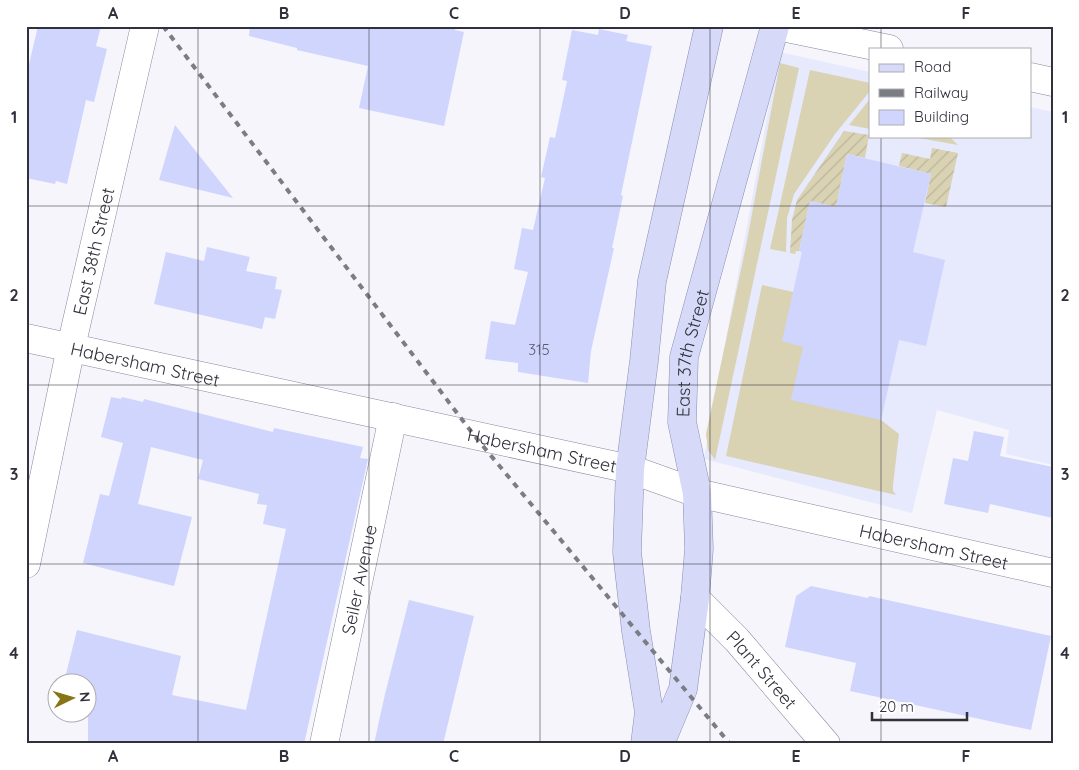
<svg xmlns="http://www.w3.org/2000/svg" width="1079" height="770" font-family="Quicksand,sans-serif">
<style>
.built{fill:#e7e9fd}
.grass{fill:#d9d2b3}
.garden{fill:url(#garden-furrows)}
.building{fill:#d0d5fe}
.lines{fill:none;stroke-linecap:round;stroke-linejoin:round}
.minor-casing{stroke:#8789a1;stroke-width:29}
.major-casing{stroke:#8a8eb3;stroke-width:29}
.minor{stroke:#fff;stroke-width:28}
.major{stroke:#d6d9f8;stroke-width:28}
.rail{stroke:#7b7c84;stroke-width:4;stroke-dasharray:6 6;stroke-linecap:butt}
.grid{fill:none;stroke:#30313b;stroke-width:1;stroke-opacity:0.55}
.labels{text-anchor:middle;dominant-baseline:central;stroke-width:4;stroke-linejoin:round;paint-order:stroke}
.number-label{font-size:15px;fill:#585a6c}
.street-label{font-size:18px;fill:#30313b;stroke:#fff}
.neatline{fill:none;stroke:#30313b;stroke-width:2}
.grid-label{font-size:16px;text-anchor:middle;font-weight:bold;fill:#30313b}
</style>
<defs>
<pattern id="garden-furrows" width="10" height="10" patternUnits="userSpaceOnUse" patternTransform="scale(1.25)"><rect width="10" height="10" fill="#d9d2b3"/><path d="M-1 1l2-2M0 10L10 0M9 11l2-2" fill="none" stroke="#bbb59b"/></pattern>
</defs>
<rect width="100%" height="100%" fill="#f5f5fb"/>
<path class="built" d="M 779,52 L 870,72 L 870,136 L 1030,136 L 1030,107 L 1053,112 L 1053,465 L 1006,454 L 1009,430 L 937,410 L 912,513 L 704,459 Z"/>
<path class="grass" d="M 780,63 L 799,68 L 715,460 L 708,450 L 706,434 L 746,246 Z
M 810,70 L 870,83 L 870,91 L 835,134 L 794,194 L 787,218 L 786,252 L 770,249 Z
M 870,99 L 870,129 L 849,125 Z
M 908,136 L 949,136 L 958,145 Z
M 762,285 L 793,292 L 803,347 L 881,420 L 899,434 L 893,485 L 893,491 L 896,495 L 726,456 Z"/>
<path class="garden" d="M 844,131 L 869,135 L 865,158 L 847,154 L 836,207 L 810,201 L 799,251 L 796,251 L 795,254 L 790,253 L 792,220 L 797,200 Z
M 932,148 L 958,153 L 946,207 L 925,203 L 931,174 L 899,166 L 902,153 L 930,159 Z"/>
<path class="building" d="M 38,26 L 101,26 L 96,46 L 107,49 L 94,102 L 86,100 L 67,184 L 56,181 L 55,184 L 26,178 L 26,77 Z
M 250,26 L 456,26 L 455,30 L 464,32 L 444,126 L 359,108 L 368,66 L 297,50 L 297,48 L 249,36 Z
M 599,29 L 628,35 L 626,41 L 652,46 L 621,195 L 623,196 L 612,248 L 614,248 L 591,351 L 588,383 L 518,372 L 518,363 L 485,359 L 491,321 L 515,325 L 528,272 L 514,269 L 522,228 L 533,230 L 545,178 L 541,177 L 550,137 L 555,138 L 567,81 L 562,80 L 572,30 L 598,35 Z
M 175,125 L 233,198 L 159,180 Z
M 847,154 L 931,174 L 913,252 L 945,260 L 926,346 L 899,340 L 881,420 L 791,400 L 803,347 L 782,341 L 802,252 L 799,251 L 810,201 L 836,207 Z
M 207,247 L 250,257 L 246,271 L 277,277 L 275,289 L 282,290 L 275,319 L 265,317 L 262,329 L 154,304 L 166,252 L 204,261 Z
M 111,397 L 121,399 L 122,397 L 143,402 L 144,399 L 273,432 L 274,428 L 363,447 L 360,458 L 368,459 L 304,744 L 88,744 L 88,682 L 64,682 L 77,630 L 181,656 L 172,695 L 246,710 L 286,529 L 263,524 L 267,505 L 257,504 L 259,494 L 198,479 L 203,460 L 151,447 L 138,504 L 192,517 L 174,586 L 83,563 L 100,494 L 109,496 L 123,443 L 101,437 Z
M 974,431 L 1004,437 L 1000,456 L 1053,467 L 1053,518 L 990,504 L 988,513 L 944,504 L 953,458 L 968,461 Z
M 811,586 L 868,598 L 869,596 L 1051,636 L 1031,730 L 850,691 L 856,663 L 785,647 L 796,596 Z
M 409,600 L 474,616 L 443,744 L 374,744 L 385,694 Z"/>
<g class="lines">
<defs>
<g id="minor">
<path d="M 777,26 L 889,49"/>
<path d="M 1030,77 L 1053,82"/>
<path id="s1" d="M 26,338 L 630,469 L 697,493 L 1053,573"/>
<path id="s2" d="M 26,564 L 71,347 L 145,26"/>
<path id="s3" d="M 695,598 L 737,640 L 826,744"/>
<path id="s4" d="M 324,744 L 393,417"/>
</g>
<g id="major">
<path d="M 645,744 L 649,712 L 636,631 L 627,552 L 630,469 L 644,361 L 652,281 L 709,26"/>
<path id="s5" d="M 660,744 L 683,689 L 695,598 L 699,549 L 697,493 L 682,422 L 684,357 L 775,26"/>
</g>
</defs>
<use href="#minor" class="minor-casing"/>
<use href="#major" class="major-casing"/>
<use href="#minor" class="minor"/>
<use href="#major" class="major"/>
<path class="rail" d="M 163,26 L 473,434 L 730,744"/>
</g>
<path class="grid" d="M 198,26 L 198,744M 369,26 L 369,744M 540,26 L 540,744M 710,26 L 710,744M 881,26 L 881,49M 881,136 L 881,744M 26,206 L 1053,206M 26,385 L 1053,385M 26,564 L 1053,564"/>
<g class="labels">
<g class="number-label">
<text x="539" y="349">315</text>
</g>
<g class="street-label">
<text stroke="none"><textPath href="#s2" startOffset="320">East 38th Street</textPath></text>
<text stroke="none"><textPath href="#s5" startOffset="399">East 37th Street</textPath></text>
<text stroke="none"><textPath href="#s1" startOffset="122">Habersham Street</textPath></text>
<text stroke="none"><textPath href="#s1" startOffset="528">Habersham Street</textPath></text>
<text stroke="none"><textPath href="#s1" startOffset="932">Habersham Street</textPath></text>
<text stroke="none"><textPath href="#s4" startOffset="168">Seiler Avenue</textPath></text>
<text stroke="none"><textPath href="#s3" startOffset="98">Plant Street</textPath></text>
</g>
</g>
<rect width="1079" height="770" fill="none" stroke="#ffffff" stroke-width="55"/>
<rect x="869" y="48" width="162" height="90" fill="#ffffff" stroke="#acadb1"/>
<rect x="879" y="64" width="25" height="8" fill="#d6d9f8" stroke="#acadb1"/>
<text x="914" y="72" font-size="15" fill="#30313b">Road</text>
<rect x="879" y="89" width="25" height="8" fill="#7b7c84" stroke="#acadb1"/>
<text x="914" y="98" font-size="15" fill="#30313b">Railway</text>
<rect x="879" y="110" width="25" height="15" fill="#d0d5fe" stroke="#acadb1"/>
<text x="914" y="122" font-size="15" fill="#30313b">Building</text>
<g transform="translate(72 698) rotate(85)"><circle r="24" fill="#ffffff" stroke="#acadb1"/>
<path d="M0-4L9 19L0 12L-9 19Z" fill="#877417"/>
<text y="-8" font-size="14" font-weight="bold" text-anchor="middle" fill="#30313b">N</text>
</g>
<path d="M872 712v8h95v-8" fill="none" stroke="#30313b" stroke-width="2.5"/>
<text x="879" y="712" font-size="15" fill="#30313b" stroke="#ffffff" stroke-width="4" paint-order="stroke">20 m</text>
<rect x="28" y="28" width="1024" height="714" class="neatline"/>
<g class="grid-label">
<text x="113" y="19">A</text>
<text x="284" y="19">B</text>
<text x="454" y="19">C</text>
<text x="625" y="19">D</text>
<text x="796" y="19">E</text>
<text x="966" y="19">F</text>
<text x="14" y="123">1</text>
<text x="1065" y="123">1</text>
<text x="14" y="301">2</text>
<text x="1065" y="301">2</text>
<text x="14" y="480">3</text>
<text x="1065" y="480">3</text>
<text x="14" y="659">4</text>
<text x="1065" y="659">4</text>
<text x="113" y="762">A</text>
<text x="284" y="762">B</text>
<text x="454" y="762">C</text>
<text x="625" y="762">D</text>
<text x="796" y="762">E</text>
<text x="966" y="762">F</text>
</g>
</svg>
